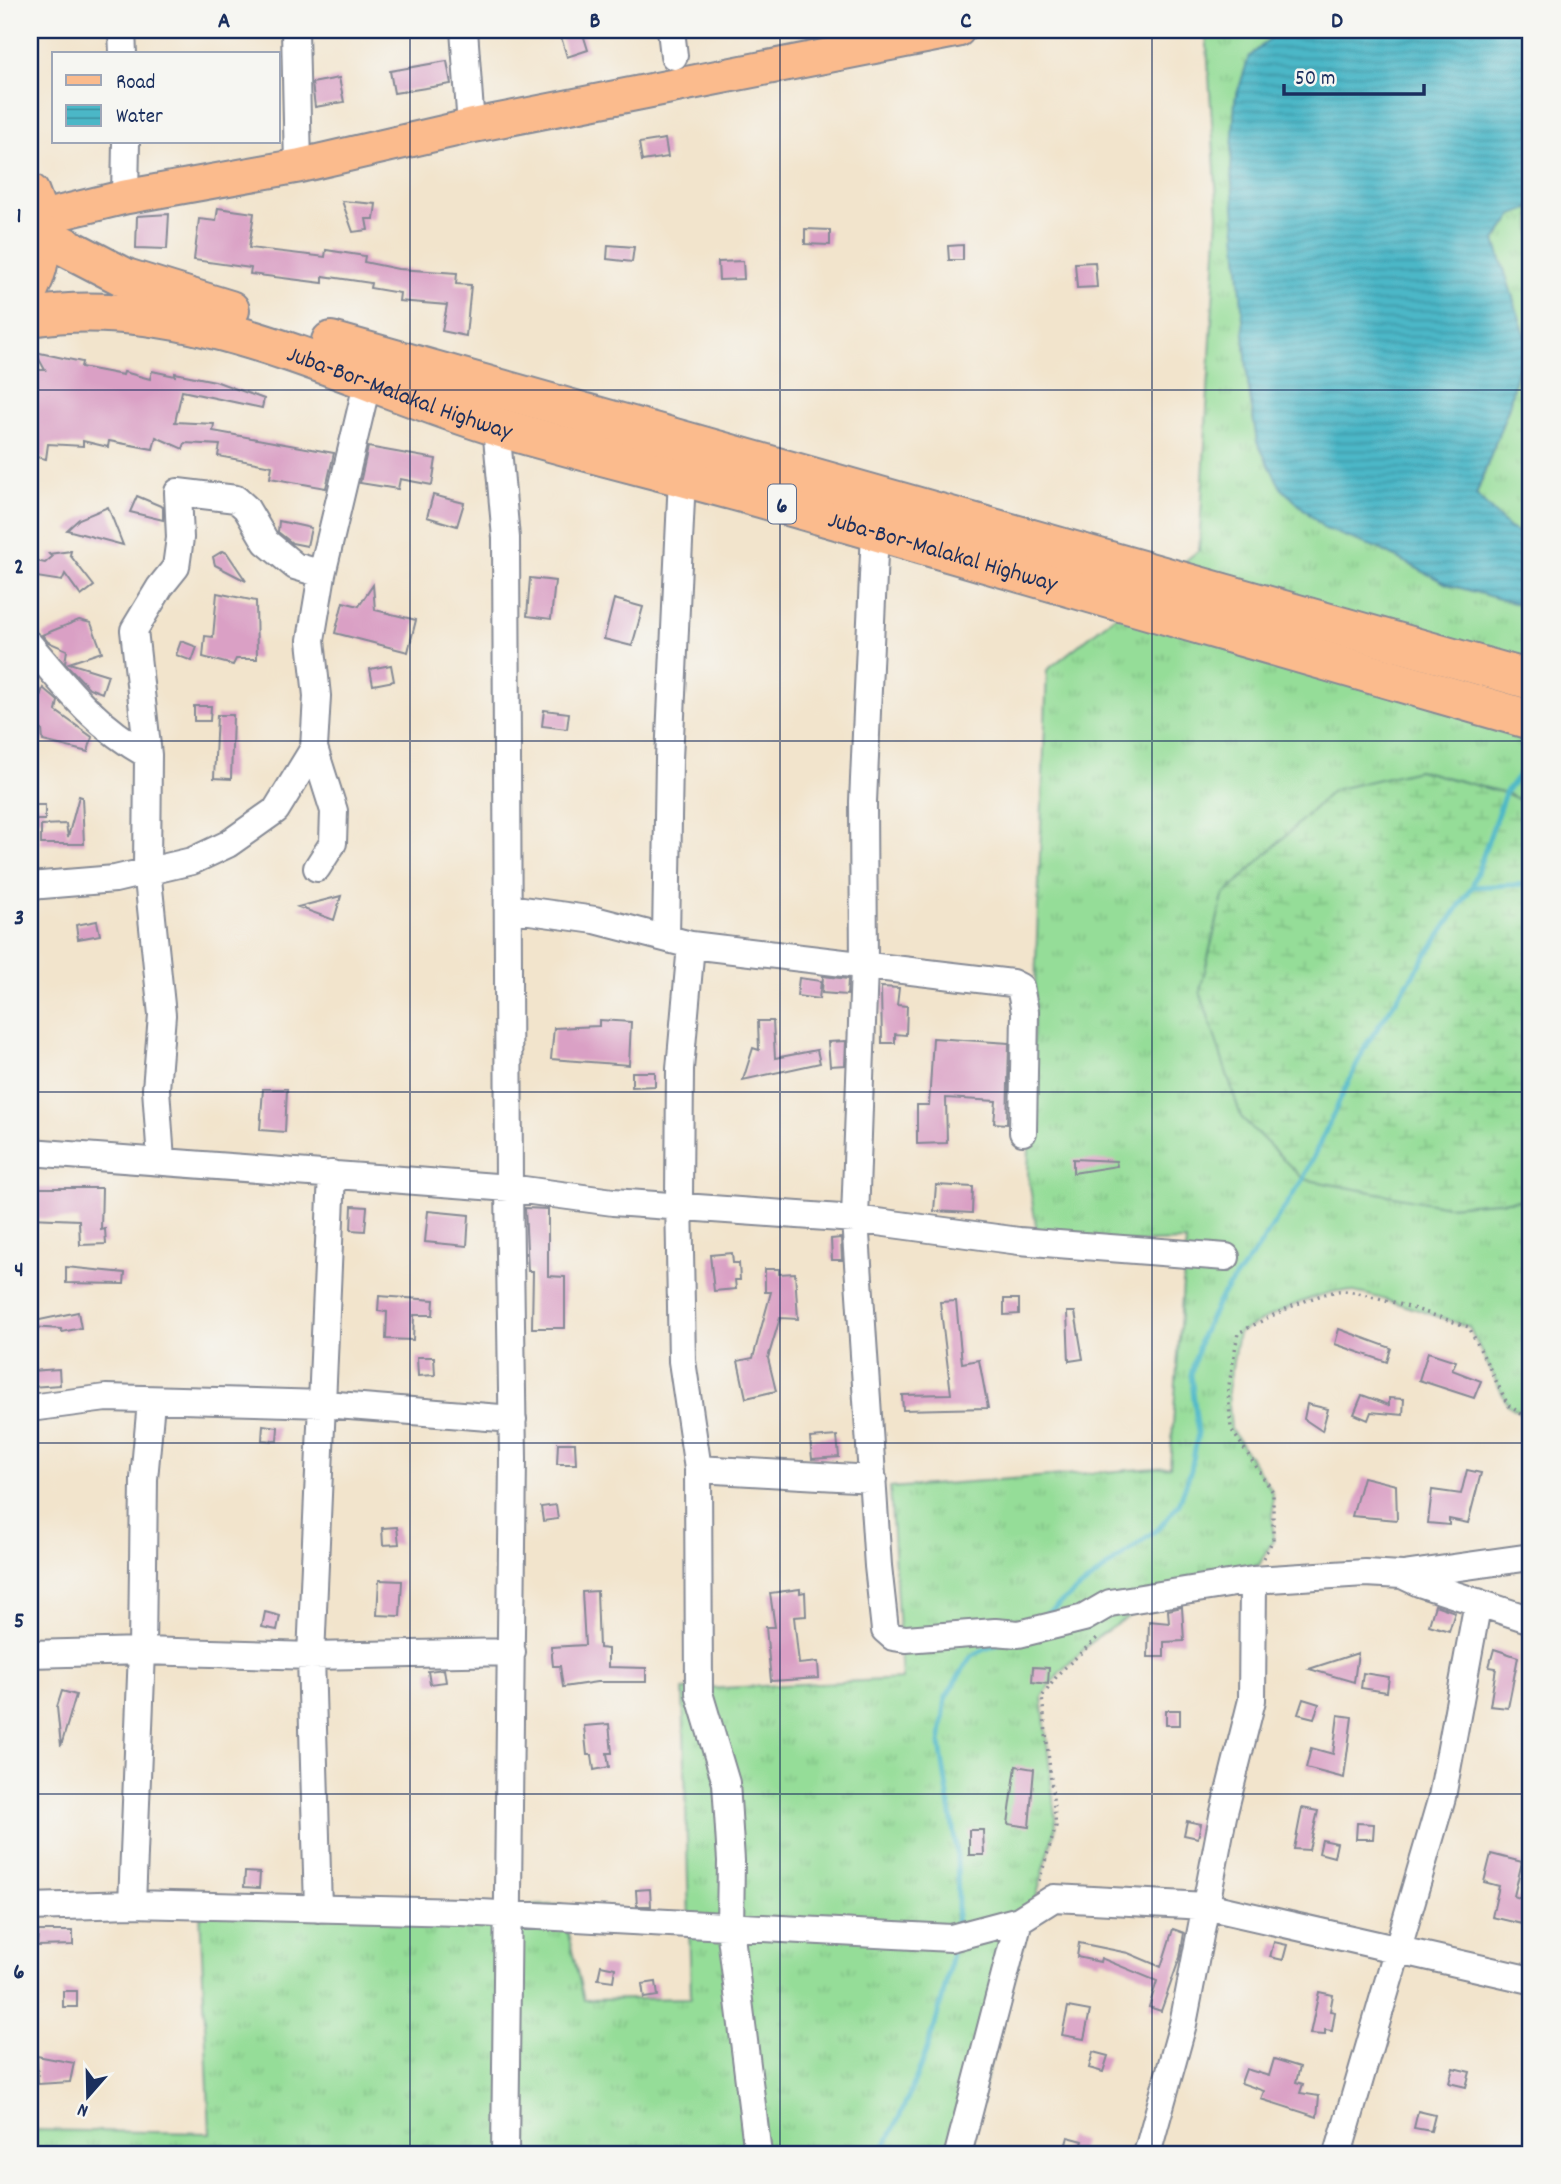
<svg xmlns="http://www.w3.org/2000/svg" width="1561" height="2184" font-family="Dekko,sans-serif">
	<defs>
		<pattern id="grass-tufts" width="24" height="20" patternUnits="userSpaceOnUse" patternTransform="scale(1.75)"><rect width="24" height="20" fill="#95dd98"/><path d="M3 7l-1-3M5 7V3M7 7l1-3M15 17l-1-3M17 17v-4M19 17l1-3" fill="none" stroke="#80be85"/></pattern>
		<pattern id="wetland-marsh" width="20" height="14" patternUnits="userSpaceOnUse" patternTransform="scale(1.75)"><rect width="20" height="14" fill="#95dd98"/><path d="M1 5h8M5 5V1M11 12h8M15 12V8" fill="none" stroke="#80be85"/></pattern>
		<pattern id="water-rules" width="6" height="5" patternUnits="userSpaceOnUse" patternTransform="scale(1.75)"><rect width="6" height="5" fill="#4bb7c7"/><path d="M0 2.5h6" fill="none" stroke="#3e95a5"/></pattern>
	</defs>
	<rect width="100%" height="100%" fill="#f6f6f2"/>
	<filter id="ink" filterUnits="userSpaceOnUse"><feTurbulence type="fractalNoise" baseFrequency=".0143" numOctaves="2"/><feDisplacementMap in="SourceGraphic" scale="14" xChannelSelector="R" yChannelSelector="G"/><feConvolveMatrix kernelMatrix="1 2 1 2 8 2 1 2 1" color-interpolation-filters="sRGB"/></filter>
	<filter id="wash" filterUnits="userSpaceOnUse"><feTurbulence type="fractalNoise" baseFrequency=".00686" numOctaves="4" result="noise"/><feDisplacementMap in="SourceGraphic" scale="28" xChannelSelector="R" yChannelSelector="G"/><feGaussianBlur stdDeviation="1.57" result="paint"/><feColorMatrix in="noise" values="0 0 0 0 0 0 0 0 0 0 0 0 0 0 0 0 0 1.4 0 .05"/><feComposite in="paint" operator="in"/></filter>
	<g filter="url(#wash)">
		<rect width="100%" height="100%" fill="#f2e4cc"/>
		<path fill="url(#grass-tufts)" stroke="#58867b" stroke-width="2" d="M1206,30H1280L1249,57L1241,280L1248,383L1257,441L1325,529L1380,549L1447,584L1531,608V805L1505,793L1418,770L1447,1206L1531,1199V1420L1508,1405L1469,1327C1444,1319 1360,1288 1338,1291C1303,1297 1270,1317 1238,1333L1228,1391L1231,1429L1273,1492V1540L1259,1565L1188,1577L1096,1638L1059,1673L1042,1697L1056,1826L965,2154H30V2130L210,2133L200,1911L561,1905L584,2000L691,1998L683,1690L902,1679L890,1488L1170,1467L1186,1241L1039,1245L1028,1174L1047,670L1199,550L1218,215Z
			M1531,208V539L1509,528L1476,496L1509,406L1516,373L1529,348L1495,241L1513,215Z"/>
		<path fill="url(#wetland-marsh)" stroke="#58867b" stroke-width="2" d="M1418,770L1505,793L1531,805V1199L1447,1206L1303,1179L1241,1117L1200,991L1223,896L1333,790Z"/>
		<path fill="url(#water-rules)" stroke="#337392" stroke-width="2" d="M1280,30H1531V208L1513,215L1495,241L1529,348L1516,373L1509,406L1476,495L1509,528L1531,539V608L1447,584L1380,549L1325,529L1281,488L1257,442L1248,383L1231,168L1235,100L1249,57Z"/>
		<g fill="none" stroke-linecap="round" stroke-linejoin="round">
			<path stroke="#4bb7c7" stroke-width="5" d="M1472,887L1531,884
				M1045,1615L1160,1527L1179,1504L1191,1470L1198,1433L1191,1374L1202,1334L1222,1295L1259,1247L1303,1179L1366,1045L1472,887L1505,793L1531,759
				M955,1930L958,1907L957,1853L940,1744L946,1697L971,1656L1001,1642
				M881,2154C915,2089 942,2019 953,1946"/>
		</g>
		<g id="blocks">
			<path fill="#daa0c5" d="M582,31L588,50L567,57L561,37Z
				M447,61L451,84L394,93L390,71Z
				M339,78L344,102L315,107L312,83Z
				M665,139L668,157L642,161L639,143Z
				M342,201L376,204L374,219H366L368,230L353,232Z
				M218,208L254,213L249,248L325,257L326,250L365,256L364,262L398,269L457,273L456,284L471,285L466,336L442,331L447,305L399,301L400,293L370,288L371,283L323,276V283L250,274L251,268L194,260L199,219L216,221Z
				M169,214L167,249L136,248L137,216Z
				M805,229L830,230V245L805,244Z
				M608,245L634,247L632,262L607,259Z
				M963,245V260H949L948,246Z
				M743,261L744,279L719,280L718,262Z
				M1095,262L1097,287L1077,288L1075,263Z
				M35,352L82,362L81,367L123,375L124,372L150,379L152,371L175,376V373L215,381L264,399L262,408L182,391L175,422L214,424L213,431L334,453L326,488L270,478L272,466L218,456L220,445L185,443L183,449L156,437L153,449L109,441L108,447L83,441V446L48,444L46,459L31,456L30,370H45Z
				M368,447L436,459L432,485L400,479L398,489L360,483Z
				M433,495L464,503L457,526L427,517Z
				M137,496L163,507V520L130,512Z
				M108,507L123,545L67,530L79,519Z
				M279,521L311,528L307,546L292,543L278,532Z
				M71,551L70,555L94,586L81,596L65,574L62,581L30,576L31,566L36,561L45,563L52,557L49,554Z
				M223,551L227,553L246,581L215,565L213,557Z
				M530,578L555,581L551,619L527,616Z
				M373,585L375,610L416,620L408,652L335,633L343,602L359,606Z
				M217,593L256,601L257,659H236L233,665L203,657L205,636L213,637Z
				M614,599L643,607L632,646L604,639Z
				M79,620L91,623L102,652L69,663L108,675L102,693L89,688L65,663L67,650L48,642L42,635Z
				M181,641L197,647L192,661L176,655Z
				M391,665L394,681L373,685L370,669Z
				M43,688L58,701L56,711L92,737L88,752L43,741L42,730L30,725Z
				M194,706H211L210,721H194Z
				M544,710L569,713L567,729L542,726Z
				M217,715H233L231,779L214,778Z
				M79,796L82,797L84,844H41V825L66,824L68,837Z
				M30,805H45V820H30Z
				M341,896L334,920L298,907Z
				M97,921L100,935L78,939L76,925Z
				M823,976L848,979L847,995L822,993Z
				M799,978L821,981L819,999L797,996Z
				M881,987L899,988L897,1005L907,1006L906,1035L895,1034V1043H882Z
				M599,1020L631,1022L629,1065L551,1059L554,1028L599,1026Z
				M758,1021H773L775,1058L817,1050L820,1063L743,1080L753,1048L759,1050Z
				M933,1038L1009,1043L1007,1124L994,1123L996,1101L946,1098L947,1143L917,1144V1105H929Z
				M846,1041L845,1065L830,1066L828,1042Z
				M632,1072H655V1086L632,1087Z
				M263,1089H287L285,1132L260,1130Z
				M1073,1159L1116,1161L1117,1166L1073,1173Z
				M936,1185L973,1187L972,1213L934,1211Z
				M30,1188H102L101,1230L105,1229L106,1244L80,1245L79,1220L30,1218Z
				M352,1206L367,1207L365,1231L351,1230Z
				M525,1208L548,1209V1276L565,1277V1328H532L533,1271H528Z
				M428,1211L469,1215L467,1246L425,1242Z
				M841,1238L842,1260H832L831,1239Z
				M732,1253L733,1263H739L740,1280H735L736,1289L714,1291L710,1255Z
				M66,1267L125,1273L124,1284L66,1283Z
				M765,1269H779V1274L795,1273L798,1319L780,1318L768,1358L776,1391L746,1398L738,1361L753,1358L771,1292H765Z
				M379,1296L434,1300L433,1315H414L413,1340L386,1339L387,1312L378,1311Z
				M1004,1299H1019V1314L1004,1315Z
				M956,1301L962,1363L979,1360L988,1408L903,1410L902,1395L951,1394L940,1302Z
				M78,1312L81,1328L62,1332L61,1329L31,1327L30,1322Z
				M1067,1312H1075L1083,1359L1069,1361Z
				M1339,1329L1391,1348L1387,1362L1335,1344Z
				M1428,1352L1456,1361L1452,1370L1481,1381L1474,1398L1419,1380Z
				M417,1357H434L435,1375L418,1376Z
				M59,1369L60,1385L31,1387L30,1371Z
				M1362,1395L1389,1405V1398L1404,1399L1403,1415L1371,1412L1368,1420L1354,1414Z
				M1307,1404L1328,1409L1322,1431L1304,1419Z
				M263,1425L278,1427L277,1441L262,1440Z
				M837,1436L839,1457L812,1459L810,1438Z
				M558,1443H575L576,1464H557Z
				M1467,1470L1481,1473L1468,1523L1449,1519V1525L1428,1523L1432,1490L1461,1494Z
				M1363,1477L1396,1485L1397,1520L1352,1516Z
				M556,1505L558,1519L543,1521L541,1507Z
				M397,1527L399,1544L383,1545L382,1528Z
				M379,1580L402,1581L400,1616L377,1615Z
				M800,1589V1593L805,1592L806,1616L794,1617L799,1664L818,1662L819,1678L771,1681L766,1627H775L770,1593Z
				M597,1591L599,1648L608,1649V1667L646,1668V1682H597L563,1687L560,1666H553L551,1647L585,1645L582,1592Z
				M1435,1605L1455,1612L1449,1631L1429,1625Z
				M1182,1607L1184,1641L1164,1642V1657H1148L1149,1621L1169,1623L1168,1610Z
				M265,1612L280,1616L277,1630L262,1627Z
				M1494,1649L1518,1657L1508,1708L1490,1706L1496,1668L1489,1667Z
				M1358,1653L1354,1682L1309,1669Z
				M1033,1667L1049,1668L1048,1684L1032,1682Z
				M444,1669L446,1682L430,1684L428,1671Z
				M1363,1673L1389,1677L1387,1692L1361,1688Z
				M62,1691L76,1695L61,1746L57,1707Z
				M1303,1699L1319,1704L1314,1718L1298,1714Z
				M1166,1710H1180V1725H1166Z
				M1338,1715L1352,1717L1344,1778L1306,1768L1311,1748L1333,1754Z
				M609,1724L612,1753H607L609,1767L594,1770L592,1755H587L584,1726Z
				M1016,1766L1034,1769L1029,1827L1008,1824Z
				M1302,1808L1318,1811L1309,1850L1294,1849Z
				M1187,1821L1201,1824L1198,1838L1184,1835Z
				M1357,1823L1374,1824L1373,1839H1356Z
				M969,1830H983L984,1855H969Z
				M1322,1840L1337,1843L1334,1857L1319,1853Z
				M1491,1854L1522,1862L1514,1896L1531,1903V1926L1492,1917L1499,1886L1484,1882Z
				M245,1872L260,1873L259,1888L244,1887Z
				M650,1889L651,1906H637L636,1890Z
				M1173,1929L1184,1933L1180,1957L1161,2011L1149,2007L1157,1981L1101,1958L1100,1962L1077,1957L1079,1943L1128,1953L1161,1967Z
				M38,1931H73V1945L37,1946Z
				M1274,1942L1287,1945L1283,1960L1270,1957Z
				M601,1965L615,1968L613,1981L598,1979Z
				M656,1982L658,1996L644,1998L642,1984Z
				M63,1991H77V2007H63Z
				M1319,1992L1333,1995L1330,2011L1335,2012L1332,2031L1325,2030V2035L1310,2034Z
				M1068,2007L1090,2011L1084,2039L1062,2035Z
				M1093,2052L1108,2056L1103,2072L1089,2068Z
				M37,2056L74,2063L70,2082L38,2084Z
				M1274,2059L1300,2067L1296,2082L1303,2084L1300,2093L1319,2096L1317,2117L1261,2099L1264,2091L1241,2083L1246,2069L1269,2076Z
				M1453,2068L1470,2072L1466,2087L1449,2083Z
				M1418,2111L1435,2115L1431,2131L1414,2128Z
				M1068,2137L1083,2141L1079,2154L1064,2151Z"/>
		</g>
	</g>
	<g filter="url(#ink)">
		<use href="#blocks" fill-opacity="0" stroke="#868a95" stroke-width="2"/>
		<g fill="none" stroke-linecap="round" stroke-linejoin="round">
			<g stroke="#868a95" stroke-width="30">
				<path id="minor" d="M122,30L123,54
					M295,30L298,166
					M464,30L471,126
					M671,30L674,56
					M125,197L126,142
					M496,426L506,538L509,1188L513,1458L505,2154
					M875,531L863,802L864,967L855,1219L878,1566L885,1630L893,1637L906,1639L995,1632L1019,1634L1084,1618L1110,1603L1253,1580L1365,1573L1402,1575L1419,1583L1531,1620
					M30,645C67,689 97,727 148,755L147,869L162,1015L156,1089L161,1160
					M148,755L134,630L160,587L176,567L180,538L178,492L236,499L246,508L266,542L295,566L322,574
					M317,868L333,843L334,811L314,748L317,696L311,640L322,574L368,380
					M30,886L115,879L192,861L228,844L276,810L314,748
					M508,908L595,920L691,945L1012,983L1020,987L1025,1012L1023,1132
					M666,937L669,759L682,477
					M691,945L680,1069L679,1197L682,1361L698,1469L699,1693L726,1783L731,1861L730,1928L758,2154
					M30,1152L509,1188L613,1202L855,1219L1019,1241L1226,1257
					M30,1408L106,1398L324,1404L513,1419
					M698,1469L873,1479
					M1403,1575L1531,1557
					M30,1654L142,1651L311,1656L512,1652
					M132,1904L142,1651L144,1479L151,1402
					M30,1907L132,1904L461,1912L951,1938L1019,1920
					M318,1909L311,1656L332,1174
					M958,2154L1019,1920L1054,1898L1206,1906L1531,1980
					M1147,2154L1183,2024L1223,1816L1252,1700L1253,1580
					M1338,2154L1442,1797L1478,1602"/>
			</g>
			<g stroke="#868a95" stroke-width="37">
				<path id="major" d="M39,218L125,197L298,166L471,126L958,30"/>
			</g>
			<g stroke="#868a95" stroke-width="42">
				<g id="highway">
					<path d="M30,193C43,223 45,257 30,287"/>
					<path d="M41,234L126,278L230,310"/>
					<path id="s1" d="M30,317C192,291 347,381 498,427C591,455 685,476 778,503C1029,574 1280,650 1531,720"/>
					<path d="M331,341L1531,680"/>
				</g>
			</g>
			<path stroke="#868a95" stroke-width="3.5" stroke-dasharray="2 5" stroke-linecap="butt" d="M1263,1558L1273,1540V1492L1231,1429L1228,1391L1238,1333C1270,1317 1303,1298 1338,1291C1359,1288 1444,1319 1469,1327L1508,1405L1531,1420
				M1039,1881L1056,1826L1042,1697L1059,1673L1097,1638"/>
			<use href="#minor" stroke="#fff" stroke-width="26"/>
			<use href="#major" stroke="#fbbb8d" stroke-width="33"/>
			<use href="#highway" stroke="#fbbb8d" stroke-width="38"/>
		</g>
	</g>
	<path fill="none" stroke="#1b2f5e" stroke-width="2" stroke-opacity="0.55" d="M410,30V2154M780,30V2154M1152,30V2154M30,390H1531M30,741H1531M30,1092H1531M30,1443H1531M30,1794H1531"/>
	<g text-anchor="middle" stroke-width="7" stroke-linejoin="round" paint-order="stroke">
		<rect fill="#f6f6f2" stroke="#5d6b8a" stroke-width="2" x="768" y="484.5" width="28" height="39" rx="5"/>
		<g font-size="23" font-weight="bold" fill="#1b2f5e">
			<text x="782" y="512">6</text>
		</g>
		<g font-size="24" fill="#1b2f5e" stroke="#f6f6f2">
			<text dy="8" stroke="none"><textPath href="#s1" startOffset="382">Juba-Bor-Malakal Highway</textPath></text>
			<text dy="8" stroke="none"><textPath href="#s1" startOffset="948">Juba-Bor-Malakal Highway</textPath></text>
		</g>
	</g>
	<rect width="1561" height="2184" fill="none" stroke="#f6f6f2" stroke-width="77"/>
	<rect x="52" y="52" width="228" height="91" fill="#f6f6f2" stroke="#9ea6b7" stroke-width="2"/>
	<rect x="66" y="75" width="35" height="10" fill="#fbbb8d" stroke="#9ea6b7" stroke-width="2"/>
	<text x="116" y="88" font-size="21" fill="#1b2f5e">Road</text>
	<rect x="66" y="105" width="35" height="21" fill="url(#water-rules)" stroke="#9ea6b7" stroke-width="2"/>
	<text x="116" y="122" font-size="21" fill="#1b2f5e">Water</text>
	<g transform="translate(88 2096) rotate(200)" stroke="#f6f6f2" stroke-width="5" paint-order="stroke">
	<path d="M0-5L12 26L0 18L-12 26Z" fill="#1b2f5e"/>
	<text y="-10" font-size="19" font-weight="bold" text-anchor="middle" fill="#1b2f5e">N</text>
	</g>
	<path d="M1284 84v10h140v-10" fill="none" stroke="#1b2f5e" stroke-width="3.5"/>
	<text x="1295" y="84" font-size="21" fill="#1b2f5e" stroke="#f6f6f2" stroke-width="5" paint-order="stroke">50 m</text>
	<rect x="38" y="38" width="1484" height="2108" fill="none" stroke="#1b2f5e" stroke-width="2.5"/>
	<g font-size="23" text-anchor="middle" font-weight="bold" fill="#1b2f5e">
		<text x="224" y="27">A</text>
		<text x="595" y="27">B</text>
		<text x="966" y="27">C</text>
		<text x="1337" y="27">D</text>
		<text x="19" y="222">1</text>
		<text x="19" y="573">2</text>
		<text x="19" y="924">3</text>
		<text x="19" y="1276">4</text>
		<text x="19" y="1627">5</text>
		<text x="19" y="1978">6</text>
	</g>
</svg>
